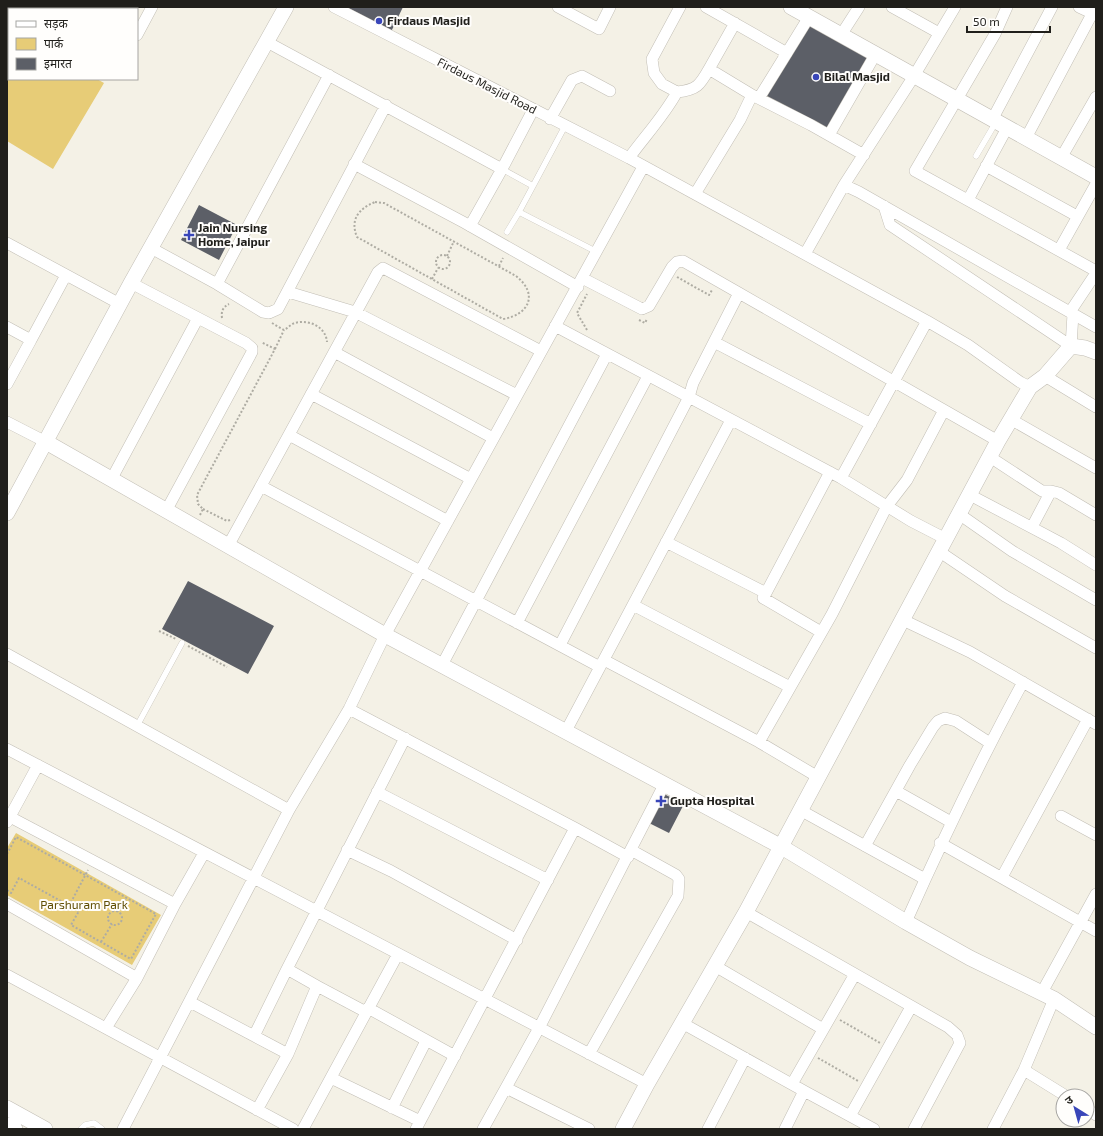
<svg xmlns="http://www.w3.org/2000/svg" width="1103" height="1136" font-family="'Exo 2','Noto Sans Devanagari',sans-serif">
	<rect width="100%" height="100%" fill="#f4f1e6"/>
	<path fill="#e7cc77" d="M9,64V79H97L104,83L53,169L7,141V68Z
		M16,833L161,915L132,965L7,895V848Z"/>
	<path fill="#5c5f67" d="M334,7H403L389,36Z
		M808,19L873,55L829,133L760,96Z
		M199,205L237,225L219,260L181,240Z
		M188,581L274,626L248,674L162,629Z
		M662,793L684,804L669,833L647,822Z"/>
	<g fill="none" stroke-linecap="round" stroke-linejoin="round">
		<g stroke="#c2beb5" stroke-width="6">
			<path id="lane" d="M976,156L996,122
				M502,169L533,186L519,212
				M533,186L565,126
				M507,232L519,212L597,252
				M137,726L182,643
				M81,1129L85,1125L94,1123L102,1129"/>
		</g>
		<g stroke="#c2beb5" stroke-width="12">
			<path id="street" d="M82,7L86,9
				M334,7L629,158L927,321L968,345L1020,382L1030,387
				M558,7L599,29L610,7
				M706,7L787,53
				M892,7L939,33
				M955,7L914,76L844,185L859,192L1096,327
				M1007,7L995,34L915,171L1096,271
				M1079,7L1096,15
				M25,9L26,7
				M735,23L709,69L752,95
				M137,35L152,7
				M841,35L859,7
				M267,42L502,169
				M7,44L9,40
				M677,92C697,90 700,85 709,69
				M759,98L809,17
				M550,119L572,80L582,76L610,91
				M992,120L1052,7
				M829,135L875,55
				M1026,138L1092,14
				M629,158C645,136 664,116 677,92L662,84L654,73L652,59L680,7
				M1061,158L1096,97
				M354,164L465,223L578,287
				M986,166L1077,216
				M695,194L740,120L752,95L811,125L864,155
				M968,200L1007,128
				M884,206L890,225L1071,346
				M470,226L502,169L533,110
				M7,243L120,304
				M151,248L217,284L263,312L269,313L278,309L386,105
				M1059,250L1096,184
				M805,254L844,185
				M582,278L642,309L649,306L672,267L677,262L683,261L739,293
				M131,283L246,343L252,348V352L166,511
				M217,284L329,75
				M288,292L355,312L517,395
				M1070,312L1096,273
				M555,326L841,478L927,321
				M7,327L31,340L7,384
				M31,340L66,275
				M714,342L871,424
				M1071,346L1073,314
				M334,352L493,438
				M1045,376L1096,407
				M311,394L471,479
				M1012,420L1096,468
				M7,422L46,442
				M289,435L448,521
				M990,457L1042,491H1051
				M841,478L911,521L946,539
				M111,480L198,318
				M261,486L600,667
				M970,495L1061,543L1096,565
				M959,514L1012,551L1096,600
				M1032,527L1051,491L1059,493L1096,515
				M666,542L766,593L830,472
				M228,546L378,272L383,268L541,351
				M940,552L1005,596L1096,648
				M766,593L763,598L821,632
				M633,605L790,687
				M903,620L970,652L1096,724
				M517,623L648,376
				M560,645L689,397L693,383L739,293L998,441
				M7,654L289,810
				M604,660L759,742L818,777
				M442,665L607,354
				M349,709L575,828
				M566,731L731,420
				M759,742L832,614L887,506L907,480L944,410
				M7,749L647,1084
				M896,791L951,822
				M377,792L548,880
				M800,810L925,879
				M1061,816L1096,835
				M7,822L38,765
				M940,843L1096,931
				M865,846L910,765L933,727L938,721L945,718L956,721L990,743
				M347,850L391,871L517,940
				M1002,877L1088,719
				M7,904L137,978L175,904L10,817
				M175,904L204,853
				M746,912L948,1027L957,1035L960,1043L914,1129
				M906,922C942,841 980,761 1023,682
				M715,966L823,1029
				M287,969L405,738
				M7,975L293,1129
				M317,986L366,1012
				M1041,994L1096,894
				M190,1002L254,1036
				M368,1008L455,1056
				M682,1023L804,1091
				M106,1028L137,978
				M589,1054L678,896L679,879L676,875L631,850
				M1024,1070L1066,1096
				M331,1078L420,1121
				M792,1084L855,974
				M506,1088L589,1129
				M392,1108L426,1041
				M1087,1109L1096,1115
				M257,1110L288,1054L254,1036L287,969L317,986L288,1054
				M850,1116L911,1007
				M123,1129L289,810L349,709L385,635L643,167
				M303,1129L398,954
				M416,1129L575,828L628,857
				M483,1129L539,1028L665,783
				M708,1129L745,1058
				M785,1129L804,1091L874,1129
				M993,1129L1024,1070L1054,999"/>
		</g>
		<g stroke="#c2beb5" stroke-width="16">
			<path id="secondary" d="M791,7L1096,177
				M46,442L385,635L780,846L906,922L970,958L1054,999L1096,1027
				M7,513L131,283L286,7
				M7,1108L45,1129
				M7,1125L15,1129
				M623,1129L647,1084L746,912L998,441L1030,387L1045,376L1071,346L1085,348L1096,352"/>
		</g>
		<path stroke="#aeaca3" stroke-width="2" stroke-dasharray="2 2" stroke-linecap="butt" d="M375,202L384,203L516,276C539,294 529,315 503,319L357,237C350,220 358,209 375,202Z
			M436 262a7 7 0 1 1 14 0a7 7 0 1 1-14 0Z
			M447,256L454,241
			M499,266L503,258
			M677,277L709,295L712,290
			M432,279L438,268
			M222,318C221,311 223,307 229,304
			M639,320L645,323L647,319
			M272,323L284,330C288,328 291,324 295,323C309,319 326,327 327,342
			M587,330L577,313L587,294
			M275,349L284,330
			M203,509L227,521L230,520
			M200,515L203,509L198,504L197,495L275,349L261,342
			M159,631L176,639
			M188,646L227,667
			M7,854L16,837L156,914L131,959L71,925L79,911L19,878L11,893L7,890
			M69,906L88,870
			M108 918a7 7 0 1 1 14 0a7 7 0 1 1-14 0Z
			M118,911L126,899
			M101,942L112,924
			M840,1020L880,1043
			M818,1058L858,1081"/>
		<use href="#lane" stroke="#fff" stroke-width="5.5"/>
		<use href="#street" stroke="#fff" stroke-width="11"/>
		<use href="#secondary" stroke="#fff" stroke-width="15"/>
	</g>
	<g fill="#3946b9" stroke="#fffefc" stroke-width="1.5">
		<circle cx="379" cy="21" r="4"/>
		<circle cx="816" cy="77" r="4"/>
		<path d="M187 229h4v4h4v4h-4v4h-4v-4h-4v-4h4z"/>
		<path d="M659 795h4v4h4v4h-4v4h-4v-4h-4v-4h4z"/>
	</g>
	<g text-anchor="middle" stroke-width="4" stroke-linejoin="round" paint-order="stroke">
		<g font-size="12" font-weight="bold" fill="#201f1b" stroke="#fffefc" text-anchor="start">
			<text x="387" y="25">Firdaus Masjid</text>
			<text x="824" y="81">Bilal Masjid</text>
			<text x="198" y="232">Jain Nursing<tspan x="198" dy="14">Home, Jaipur</tspan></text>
			<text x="670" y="805">Gupta Hospital</text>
		</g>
		<g font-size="12" fill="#201f1b" stroke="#fffefc">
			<text transform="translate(487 86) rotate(27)" y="4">Firdaus Masjid Road</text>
		</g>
		<g font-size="12" fill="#5f4d03" stroke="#fffefc">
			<text x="84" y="909">Parshuram Park</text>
		</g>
	</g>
	<rect width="1103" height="1136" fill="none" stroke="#201f1b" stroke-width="16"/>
	<rect x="8" y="8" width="130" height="72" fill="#fffefc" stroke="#a6a5a2"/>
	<rect x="16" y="21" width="20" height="6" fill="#ffffff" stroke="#a6a5a2"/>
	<text x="44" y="28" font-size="12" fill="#201f1b">सड़क</text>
	<rect x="16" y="38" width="20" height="12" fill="#e7cc77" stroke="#a6a5a2"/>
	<text x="44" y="48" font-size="12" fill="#201f1b">पार्क</text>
	<rect x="16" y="58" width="20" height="12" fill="#5c5f67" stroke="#a6a5a2"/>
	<text x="44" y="68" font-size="12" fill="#201f1b">इमारत</text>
	<g transform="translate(1075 1108) rotate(323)"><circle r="19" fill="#fffefc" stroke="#a6a5a2"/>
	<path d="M0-3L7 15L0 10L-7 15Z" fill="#3946b9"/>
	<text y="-6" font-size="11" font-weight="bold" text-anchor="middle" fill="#201f1b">उ</text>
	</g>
	<path d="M967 26v6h83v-6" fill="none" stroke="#201f1b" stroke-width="2"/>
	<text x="973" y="26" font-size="12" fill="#201f1b" stroke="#fffefc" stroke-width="3" paint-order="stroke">50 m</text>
</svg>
